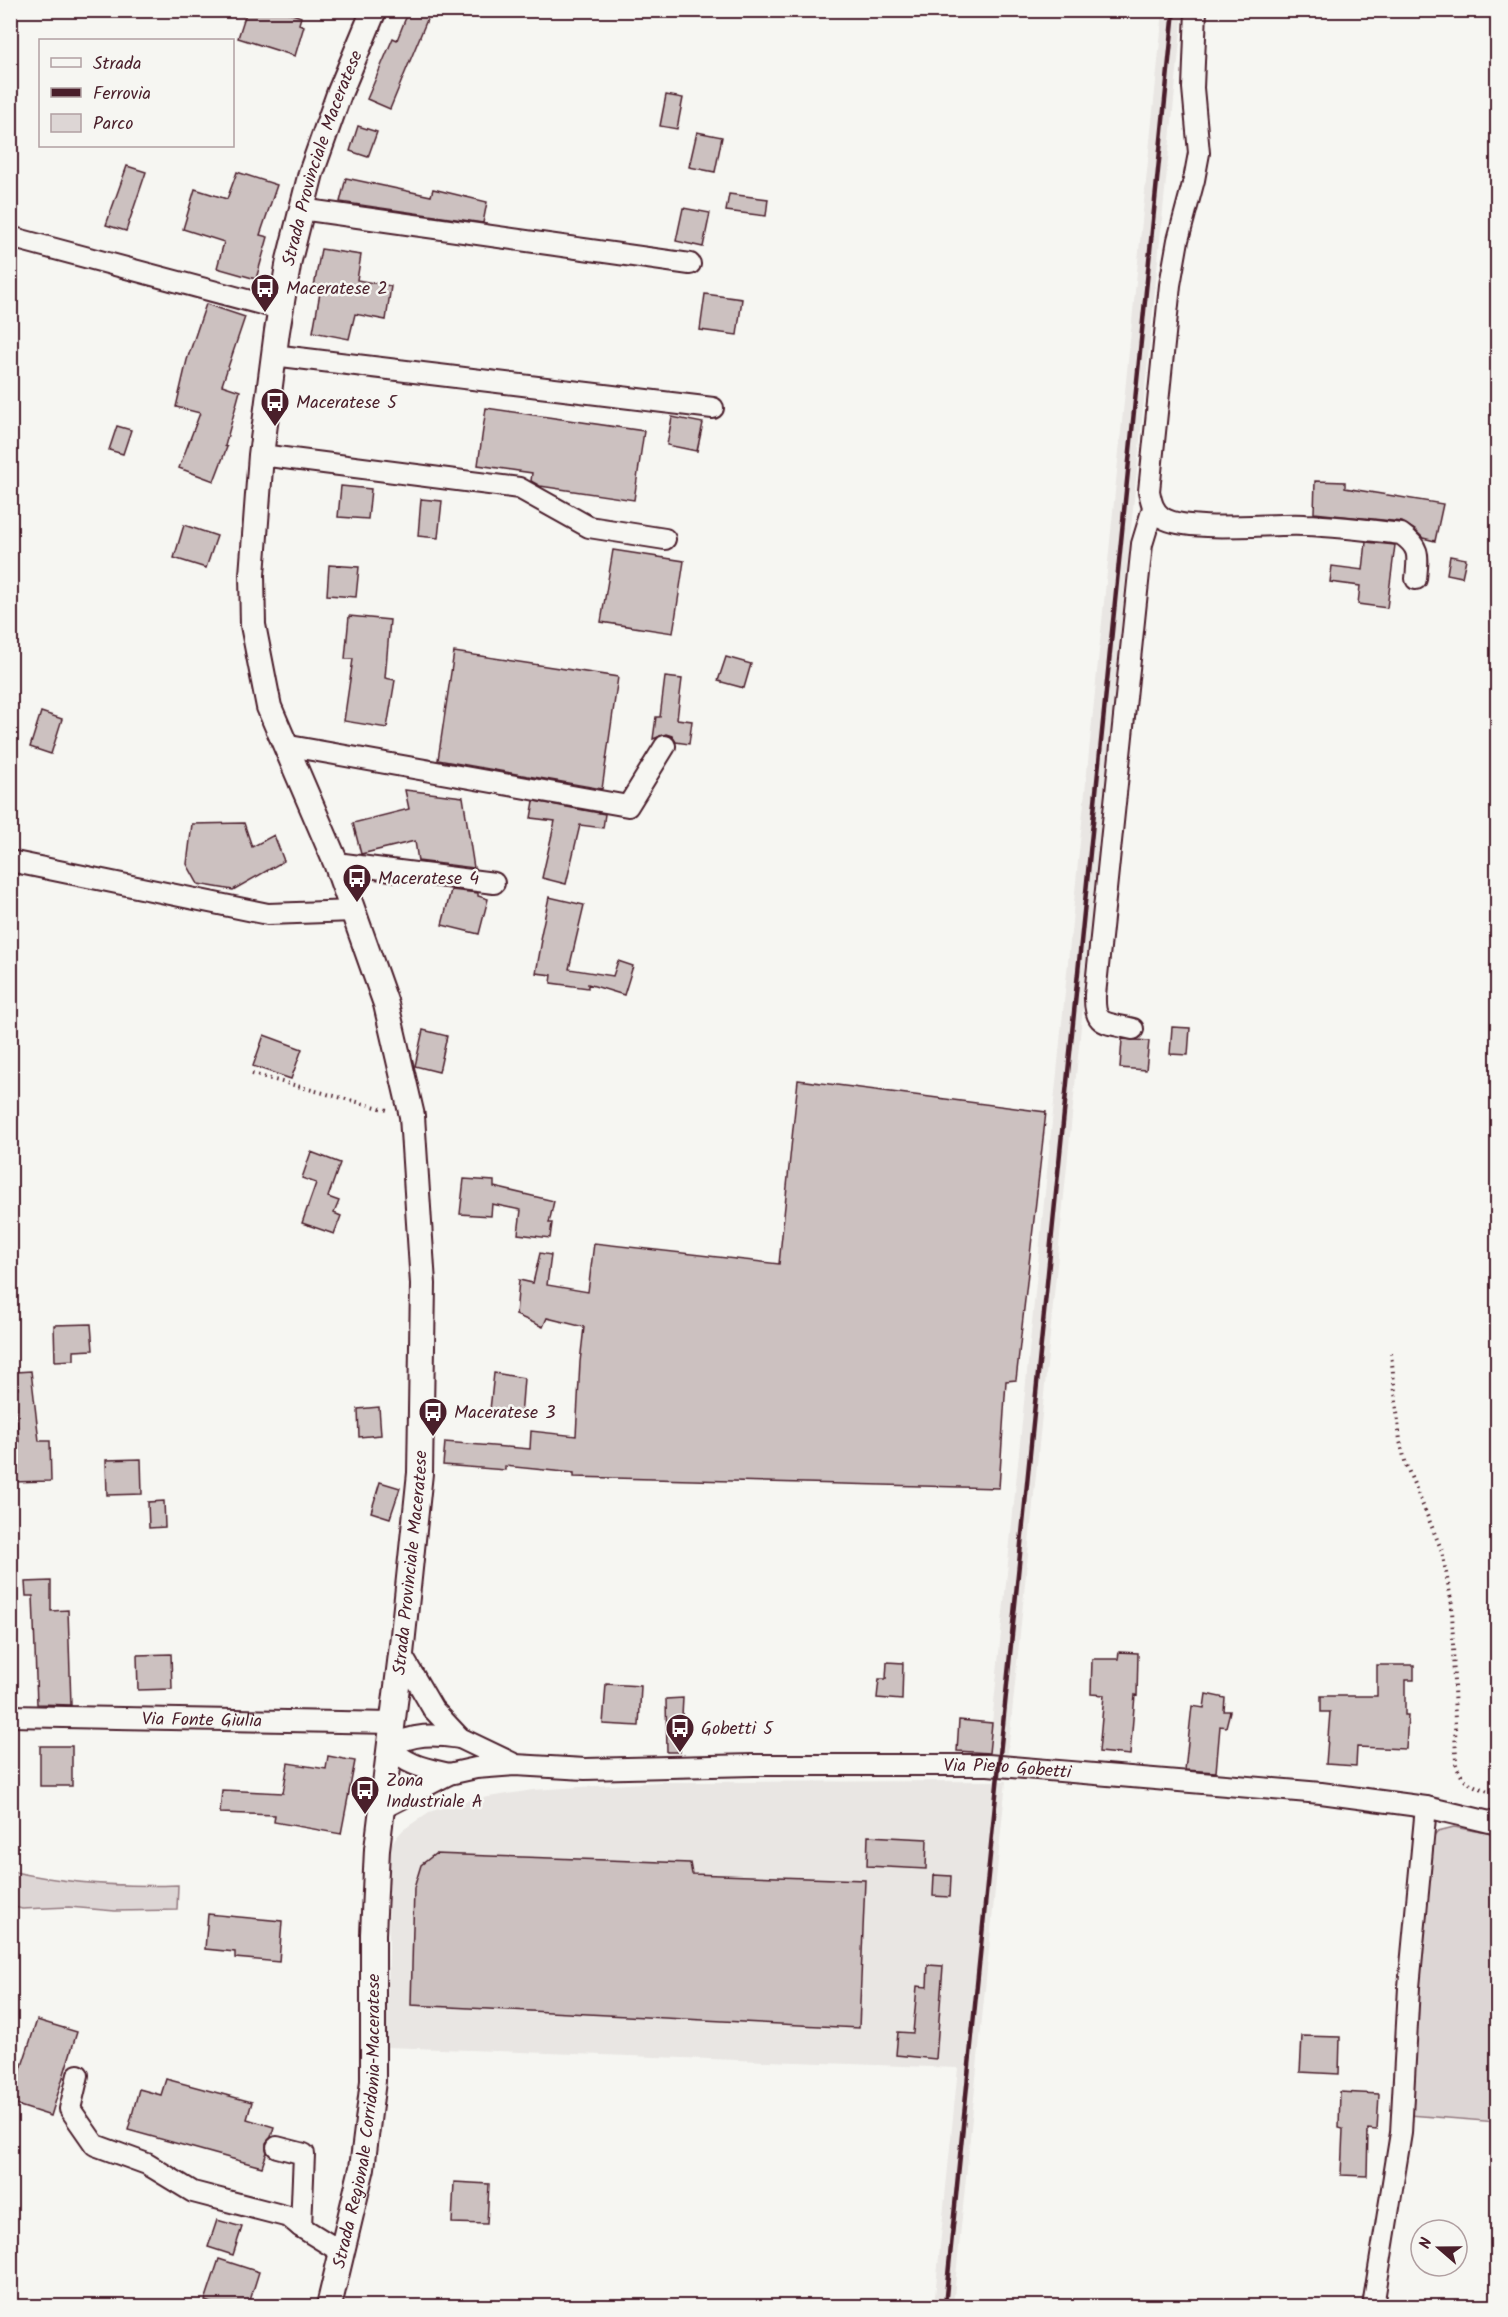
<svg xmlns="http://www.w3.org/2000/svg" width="1508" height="2317" font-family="Kalam,sans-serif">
	<rect width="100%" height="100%" fill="#f6f6f2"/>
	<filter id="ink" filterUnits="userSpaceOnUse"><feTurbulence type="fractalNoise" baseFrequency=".0167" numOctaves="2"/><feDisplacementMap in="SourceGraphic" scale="12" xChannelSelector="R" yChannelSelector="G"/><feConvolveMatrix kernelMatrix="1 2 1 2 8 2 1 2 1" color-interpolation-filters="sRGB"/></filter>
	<g filter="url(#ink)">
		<path fill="#e9e6e3" d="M1163,11H1183L1008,1753H989Z
			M1006,1781L953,2306H934L958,2068L386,2047L389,1953L388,1847L403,1830L429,1812L469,1800L533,1790L659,1782Z"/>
		<path fill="#ddd6d5" stroke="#947a80" stroke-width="1.5" d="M1454,1827L1497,1835V2122L1410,2115L1415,2024L1431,1838L1438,1831Z
			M10,1871C64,1883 123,1887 178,1885L177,1910L115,1911L69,1907L22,1909L11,1906Z"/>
		<path fill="#ccc1c0" stroke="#4a1f2b" stroke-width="1.5" d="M247,10H281L301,17L299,24L304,26L295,56L238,38Z
			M409,10H431L390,109L367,99L393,38L397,40Z
			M666,95L683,98L677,129L660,126Z
			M358,126L377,132L368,157L350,151Z
			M697,132L722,137L715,172L689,167Z
			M127,166L146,172L126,231L106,225Z
			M237,172L277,185L260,235L268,237L256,279L217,268L224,242L183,229L195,189L227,199Z
			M346,178L431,196L433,189L487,202L483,223L340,202Z
			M729,194L768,199L766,216L726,211Z
			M683,208L710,213L703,247L676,241Z
			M321,249L361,255L357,280L391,286L386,320L355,314L349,339L313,332L320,293L313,292Z
			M705,294L742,299L737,335L700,330Z
			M206,304L245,317L222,385L240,391L225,446L227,447L214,481L179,468L200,413L176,407L187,360Z
			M486,408L644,431L634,500L540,486L531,481L532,473L478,465Z
			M672,417L703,423L697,451L667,445Z
			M117,426L131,430L123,454L109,450Z
			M1315,481L1345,482V488L1443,504L1435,541L1423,538L1415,530L1402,522L1314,513Z
			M341,486L371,489L368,519L338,517Z
			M421,499L442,501L438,538L418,536Z
			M184,525L217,536L206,568L174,558Z
			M1366,542L1395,545L1387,608L1358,604L1360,586L1330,582L1332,566L1363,570Z
			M613,550L684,561L673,633L601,622Z
			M1450,556L1466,559L1462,577L1447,574Z
			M329,565L359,567L356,597L327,595Z
			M349,616L390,620L385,678L395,680L387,728L344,721L353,659H345Z
			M454,652L618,677L602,789L438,760Z
			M726,657L751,664L744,688L718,681Z
			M665,677L682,679L677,719L692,721L689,744L676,742L672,736L666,734L653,739L656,717H660Z
			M41,712L62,719L51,754L30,747Z
			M405,790L463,797L474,868L418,861L415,841L361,854L353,823L409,809Z
			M534,801L605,814L603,828L580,825L566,884L542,878L555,821L531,818Z
			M244,823L252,847L274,835L284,861L233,890L198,884L187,864L192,824Z
			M451,890L478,893V896L488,899L479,934L442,925Z
			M549,897L584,905L569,969L613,976L618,961L633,966L624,995L588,984V988L551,983L552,975L536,973L542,940L540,939Z
			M1172,1027L1190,1028L1188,1055L1170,1054Z
			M423,1030L447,1036L439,1072L415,1066Z
			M264,1035L302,1049L291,1079L253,1066Z
			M1122,1039L1149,1041L1146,1070L1120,1068Z
			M798,1080L1046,1112L1016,1380L1006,1381L999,1488L574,1477V1473L505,1466V1470L443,1465L445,1442L530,1449L531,1431L576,1436L580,1362L584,1327L547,1318L543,1327L516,1315L519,1280L533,1283L540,1253L551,1255L547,1285L588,1292L594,1243L779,1264Z
			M311,1152L340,1163L328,1197L339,1201L334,1213L341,1216L334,1234L302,1223L316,1183L302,1178Z
			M464,1179L494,1181V1187L554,1201L549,1223H552L550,1238L518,1234L521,1210L492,1204L491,1216L460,1214Z
			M91,1324L93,1350L74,1351V1360L55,1361L54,1325Z
			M31,1371L39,1441H50L51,1481L10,1482V1442H19L14,1390L18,1389L16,1372Z
			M494,1373L524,1378L521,1416L490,1410Z
			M379,1407L381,1435L359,1437L358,1409Z
			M141,1459L142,1494L107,1495L106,1460Z
			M380,1482L400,1488L390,1518L371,1512Z
			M164,1501L165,1527L149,1528L148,1502Z
			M51,1581V1611L68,1610L71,1705L37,1704L33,1596H26L25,1582Z
			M1119,1652L1138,1653L1137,1696L1135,1695L1130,1755L1099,1752L1104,1695L1091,1694L1092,1659H1118Z
			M171,1654L172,1689L138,1690L137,1655Z
			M887,1662L903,1663L902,1700L877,1698L879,1679H886Z
			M1377,1665H1414V1680H1405V1715H1408L1406,1749L1357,1747L1356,1766L1326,1764L1330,1712H1321V1696H1377Z
			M606,1684L641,1686L639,1726L603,1724Z
			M1206,1694L1225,1698L1224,1711H1230L1226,1727L1220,1726L1216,1772L1185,1770L1192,1706L1204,1708Z
			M683,1698L680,1752H667L666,1699Z
			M959,1720L992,1723L989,1753L957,1751Z
			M40,1746H72V1786H40Z
			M328,1756L355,1761L341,1834L274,1822L275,1815L220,1813L222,1790L283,1793L288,1763L326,1769Z
			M868,1836L927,1839L926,1869L867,1866Z
			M435,1854L690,1863L692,1874L865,1880L859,2028L411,2005L414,1888L421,1865Z
			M934,1875L951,1876L950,1897L933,1896Z
			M208,1914L282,1921L279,1962L235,1958V1952L205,1949Z
			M928,1965L943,1966L936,2059L896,2055L898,2032L913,2033L917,1986L927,1987Z
			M37,2020L77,2032L51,2116L10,2103Z
			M1302,2036L1340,2037L1339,2074L1300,2072Z
			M166,2079L252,2102L247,2119L274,2127L271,2137L266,2143L267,2152L262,2167L128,2130L139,2089L161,2095Z
			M1340,2092L1379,2094L1377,2130L1368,2129L1367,2176L1341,2175L1343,2129L1339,2128Z
			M454,2182L489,2184L487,2224L452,2223Z
			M217,2220L242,2227L233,2255L208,2247Z
			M219,2259L259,2272L248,2307H222L205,2301Z"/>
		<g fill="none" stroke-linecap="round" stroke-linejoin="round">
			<g stroke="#4a1f2b" stroke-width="24">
				<g id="minor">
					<path d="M1196,10L1193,88L1199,153L1194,180L1178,240L1170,285L1149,491C1151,501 1153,512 1163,518C1189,533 1273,523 1305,525C1337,526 1369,530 1401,534C1421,548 1418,556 1416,579"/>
					<path d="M301,209L690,264"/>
					<path d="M10,237L280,309"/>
					<path d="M273,355L713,408"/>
					<path d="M261,455L519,488L589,527L665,539"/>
					<path d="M284,745L628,806L665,746"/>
					<path d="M10,861L268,914L354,911"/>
					<path d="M336,863L494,883"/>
					<path d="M1133,1029C1105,1022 1094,1027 1095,995L1142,544L1153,508"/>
					<path d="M401,1654L433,1709L460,1738L512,1763"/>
					<path id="s1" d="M10,1716L393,1723"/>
					<path d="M449,1774C424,1768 408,1766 389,1747C414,1733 433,1734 460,1738"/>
					<path id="s2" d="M381,1809L449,1774L476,1768L515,1765L585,1769L754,1765H988L1321,1793L1426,1807L1498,1824"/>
					<path d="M78,2075L70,2109L95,2145L147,2164L193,2192L289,2217L301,2227"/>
					<path d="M277,2147L304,2154L301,2227L343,2253"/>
					<path d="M1373,2306L1401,2133L1409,1987L1426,1807"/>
				</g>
			</g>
			<g stroke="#4a1f2b" stroke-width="28">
				<g id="major">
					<path id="s3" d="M329,2306L362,2168L373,2081V1934L377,1849L401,1654L420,1473L423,1284L412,1116L386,1004L336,863L269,707L253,625L252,575L261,455L277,331L289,260L311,173L339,94L374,10"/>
				</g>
			</g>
			<path stroke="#4a1f2b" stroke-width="4" stroke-dasharray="1.5 4.5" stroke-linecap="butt" d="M252,1074L391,1111
				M1391,1353L1400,1441L1406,1465L1442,1551L1452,1605L1456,1764C1462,1785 1479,1788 1498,1794"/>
			<use href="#minor" stroke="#f6f6f2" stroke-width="20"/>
			<use href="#major" stroke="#f6f6f2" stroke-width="24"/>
			<path stroke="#4a1f2b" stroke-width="4.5" d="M945,2306L1174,10"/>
		</g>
	</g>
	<defs>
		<g id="bus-pin" transform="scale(1.5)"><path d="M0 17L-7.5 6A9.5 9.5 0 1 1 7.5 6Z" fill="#4a1f2b" stroke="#f6f6f2"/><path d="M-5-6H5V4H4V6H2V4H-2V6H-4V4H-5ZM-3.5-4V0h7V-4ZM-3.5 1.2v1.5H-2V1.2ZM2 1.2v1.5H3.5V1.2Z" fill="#fff"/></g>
	</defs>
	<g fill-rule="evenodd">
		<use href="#bus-pin" x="265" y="288"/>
		<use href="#bus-pin" x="275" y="402"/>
		<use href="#bus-pin" x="357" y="878"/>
		<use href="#bus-pin" x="433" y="1412"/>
		<use href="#bus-pin" x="680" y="1728"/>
		<use href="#bus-pin" x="365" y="1790"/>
	</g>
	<g text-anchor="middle" stroke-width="5" stroke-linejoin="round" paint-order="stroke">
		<g font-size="18" fill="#4a1f2b" stroke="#f6f6f2">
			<text dy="6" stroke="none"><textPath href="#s3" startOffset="2190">Strada Provinciale Maceratese</textPath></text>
			<text dy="6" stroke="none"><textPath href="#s3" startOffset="750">Strada Provinciale Maceratese</textPath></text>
			<text dy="6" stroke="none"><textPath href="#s1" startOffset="192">Via Fonte Giulia</textPath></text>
			<text dy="6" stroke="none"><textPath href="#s2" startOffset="636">Via Piero Gobetti</textPath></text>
			<text dy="6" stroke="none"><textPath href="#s3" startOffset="188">Strada Regionale Corridonia‐Maceratese</textPath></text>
		</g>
		<g font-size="18" fill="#4a1f2b" stroke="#f6f6f2" text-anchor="start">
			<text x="286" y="294">Maceratese 2</text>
			<text x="296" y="408">Maceratese 5</text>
			<text x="378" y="884">Maceratese 4</text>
			<text x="454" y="1418">Maceratese 3</text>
			<text x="701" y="1734">Gobetti 5</text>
			<text x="386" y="1786">Zona<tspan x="386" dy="21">Industriale A</tspan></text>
		</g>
	</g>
	<rect width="1508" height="2317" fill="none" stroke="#f6f6f2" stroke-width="36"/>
	<rect x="18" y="18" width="1472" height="2281" fill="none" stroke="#4a1f2b" stroke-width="2" filter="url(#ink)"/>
	<rect x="39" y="39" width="195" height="108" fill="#f6f6f2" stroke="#b1a0a2" stroke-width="1.5"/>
	<rect x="51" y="58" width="30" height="9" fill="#f6f6f2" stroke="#b1a0a2" stroke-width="1.5"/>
	<text x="93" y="69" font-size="18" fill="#4a1f2b">Strada</text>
	<rect x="51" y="88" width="30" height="9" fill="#4a1f2b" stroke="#b1a0a2" stroke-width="1.5"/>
	<text x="93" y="99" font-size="18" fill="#4a1f2b">Ferrovia</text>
	<rect x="51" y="114" width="30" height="18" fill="#ddd6d5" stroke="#b1a0a2" stroke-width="1.5"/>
	<text x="93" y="129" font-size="18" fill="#4a1f2b">Parco</text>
	<g transform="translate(1439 2248) rotate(290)"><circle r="28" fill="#f6f6f2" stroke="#b1a0a2" stroke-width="1.5"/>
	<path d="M0-4.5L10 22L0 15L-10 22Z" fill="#4a1f2b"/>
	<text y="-9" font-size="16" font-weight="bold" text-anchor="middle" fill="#4a1f2b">N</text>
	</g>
</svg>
